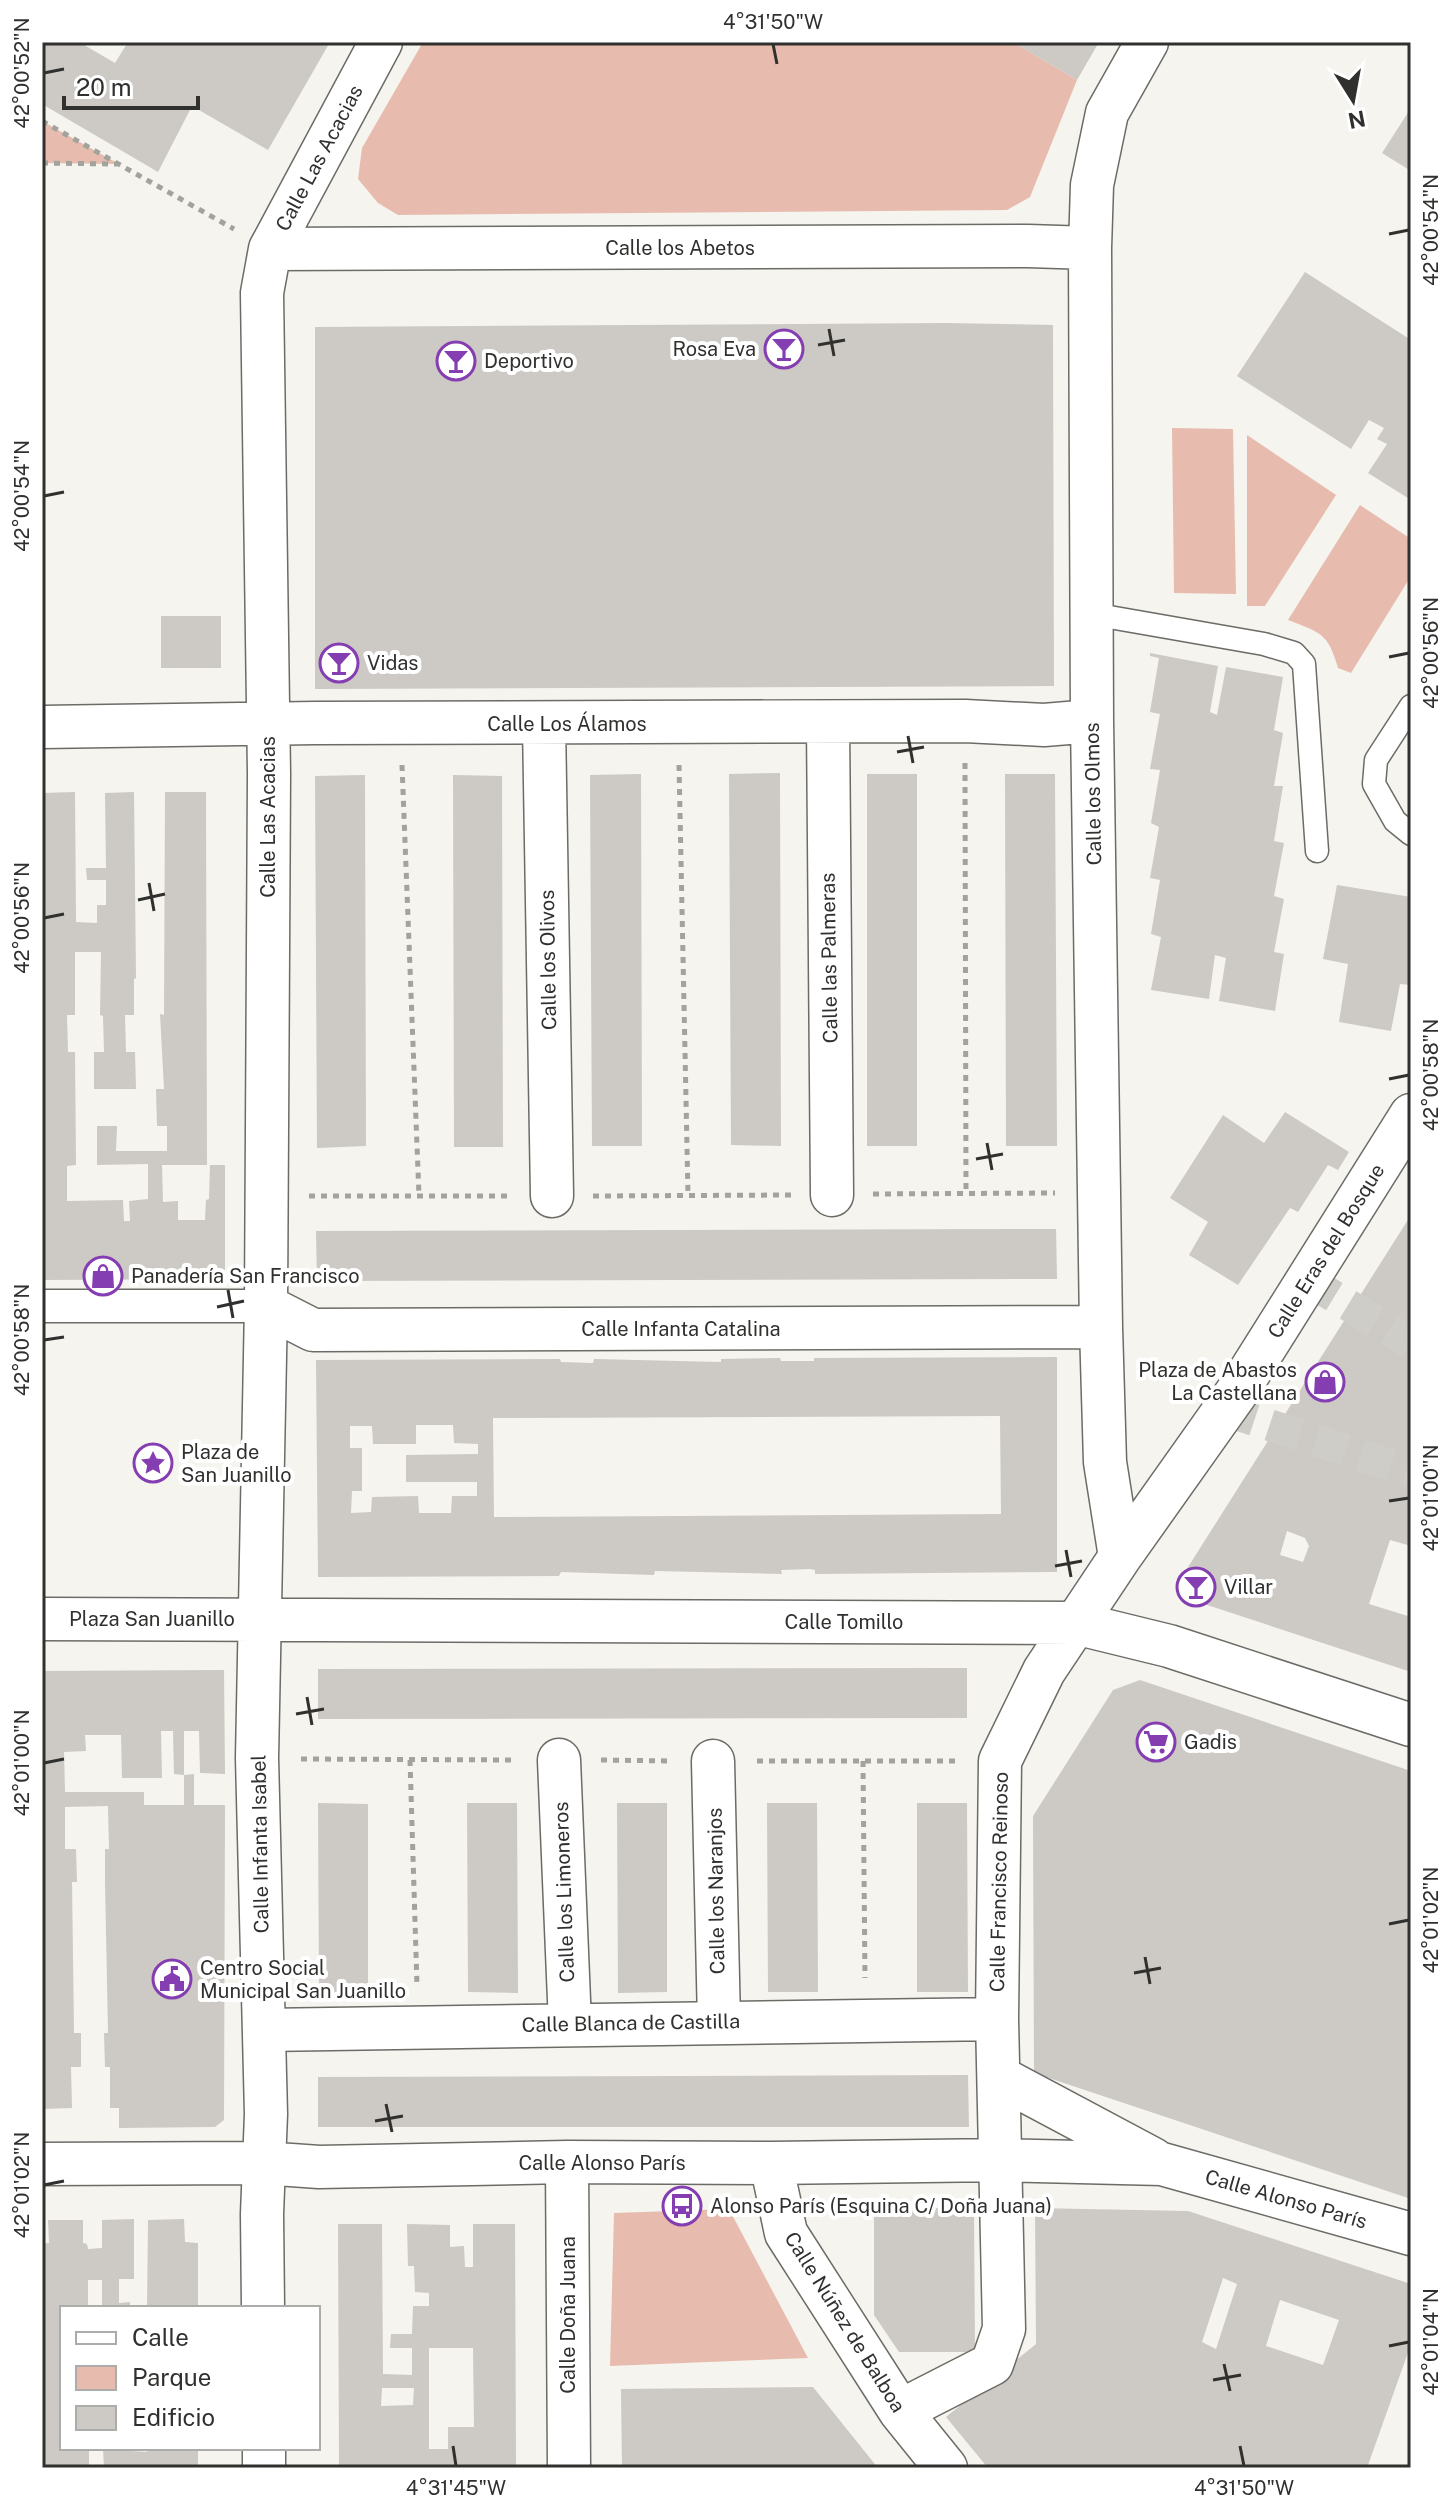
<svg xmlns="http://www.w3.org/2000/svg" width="1453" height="2510" font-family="'Public Sans',sans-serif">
	<rect width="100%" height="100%" fill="#f5f4ee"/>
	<path fill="#e7bcaf" d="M423,42H1013L1077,80L1030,197L1007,210L398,215L378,203L358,179L362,148Z
		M42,121L119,164L42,163Z
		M1172,428L1233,429L1236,594L1174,593Z
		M1247,435L1336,495L1265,606H1247Z
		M1360,505L1411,539V576L1351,673L1338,668C1328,633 1321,633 1288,620Z
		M729,2209L808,2358L610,2366L614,2213Z"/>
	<path fill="#cdc9c5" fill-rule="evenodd" d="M42,42H79L115,63L128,42H330L268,150L192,106L158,172L42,104Z
		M1013,42H1099L1077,80Z
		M1411,108V171L1382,153Z
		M1305,272L1411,340V500L1368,473L1387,444L1377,439L1384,428L1369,420L1351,449L1237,376Z
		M946,323L1053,325L1054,686L315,689V327Z
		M161,616H221V668H161Z
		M1150,653L1218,666L1210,712L1217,715L1226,667L1283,677L1274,730L1283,733L1274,786H1283L1274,841L1284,843L1274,896L1284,899L1274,952L1284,954L1275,1011L1219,1001L1226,958L1215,955L1209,999L1151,990L1161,937L1151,934L1160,880L1150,878L1159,827L1151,823L1160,770L1150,769L1160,714L1150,712L1159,658L1150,656Z
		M780,773L781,1146L731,1145L729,774Z
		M641,774L642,1146H592L590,775Z
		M867,774H917V1146H867Z
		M1005,774H1055L1057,1146H1006Z
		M365,775L366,1146L317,1148L315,776Z
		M453,775L502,776L503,1147H454Z
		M75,792L76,922L97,923V905H106V880H87L86,868H106L105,793L134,792L136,978L134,979V1015H125L126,1052H135L136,1089H94V1052H104L103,1016L100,1015L101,952H75V1015H67L68,1052H75L76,1165L67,1166V1201L123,1200L124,1221H130L129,1201L148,1199V1164L97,1165V1126H117L116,1151H167V1126H157L156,1089H164L160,1014L164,1015L165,792H206L207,1165H162L163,1202L178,1201V1220H205L206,1200L209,1199L210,1165H225V1279L42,1280V793Z
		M1337,885L1411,897V985L1400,984L1391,1031L1339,1022L1348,964L1323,959Z
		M1285,1112L1349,1152L1338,1170L1328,1165L1298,1212L1290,1208L1238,1285L1189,1255L1208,1222L1170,1198L1223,1115L1264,1143Z
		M1411,1215V1546L1390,1540L1369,1604L1411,1617V1672L1192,1600L1183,1575ZM1287,1531L1305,1538L1309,1546L1303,1562L1280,1555Z
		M1056,1229L1057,1279L317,1281L316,1231Z
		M1057,1357V1572L815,1574V1570L810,1569L781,1570L782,1574L655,1571L654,1575L561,1572L559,1576L318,1577L316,1360L560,1359L561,1362L593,1363L594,1359L721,1362V1359L780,1358L781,1361H814V1358ZM1000,1416L1001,1514L494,1517L493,1418ZM416,1425H453L454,1443L478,1444V1454L406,1455V1482H477V1496H452L451,1513H419L418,1496L372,1497L371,1512L351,1513L352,1491H362V1448H350V1426H372L373,1444H416Z
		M967,1668V1718L318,1719V1669Z
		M224,1670L225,1774L200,1773L199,1731H184V1775L174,1774L173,1731H161L162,1778H122L121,1735H85L86,1751L64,1752L65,1792H144V1805H184V1775L194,1774V1805H225L224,2120L215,2127L119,2128V2108H110V2067H105L104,2033H108L105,1882V1849H109L108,1806L65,1807V1849H76L77,1882H72L74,2033H81V2067H71L72,2108L42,2109V1671Z
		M1140,1680L1411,1771V2199L1034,2073L1033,1816L1113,1690Z
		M318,1803L368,1804V1993H319Z
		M467,1803H517L518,1993L468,1992Z
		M617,1803H667V1992L618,1993Z
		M767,1803H817L818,1992H768Z
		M917,1803H967L968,1992H917Z
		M968,2075L969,2127H318V2077Z
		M874,2208H974L975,2352H899L874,2315Z
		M1035,2208L1188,2211L1411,2284V2344L1367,2468H988L946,2417L1036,2344ZM1223,2278L1237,2284L1216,2349L1202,2342ZM1280,2300L1339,2320L1323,2365L1266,2346Z
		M134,2219V2279H119V2303L130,2302V2308H102V2280H88V2308H62V2448H89V2468H42V2243H49L48,2220H83V2243L87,2244L88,2249L102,2248V2220Z
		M184,2219L185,2242L198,2243V2308H147L148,2220Z
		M338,2224H382L383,2374L412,2375V2348H390L391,2334H412L413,2306H429V2293L415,2292L414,2266H408L407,2224L450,2225V2247L464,2246L465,2267H473V2224H515L516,2468H339ZM429,2348H473L474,2427H448V2449H429ZM382,2388H414L413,2405L381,2406Z
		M813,2387L878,2468H622L621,2389Z
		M103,2448H131V2451L147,2452V2448H198V2468H104Z"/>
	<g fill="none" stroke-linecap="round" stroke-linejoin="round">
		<path stroke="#cecdc8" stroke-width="32" stroke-dasharray="32 16" stroke-linecap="butt" d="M1307,1280L1411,1343
			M1224,1410L1411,1472"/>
		<g stroke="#6c6b66" stroke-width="25">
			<path id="service" d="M1092,614L1264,644L1294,653L1304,664L1317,851
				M1411,706L1376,760L1374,784L1395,821L1411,834"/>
		</g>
		<g stroke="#6c6b66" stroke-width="35">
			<path id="pedestrian" d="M42,1306H266"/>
		</g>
		<g stroke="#6c6b66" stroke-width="45">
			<path id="minor" d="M270,249L1028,246L1090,248
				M828,722L832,1195
				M544,724L552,1196
				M42,727L315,723L965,721L1044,725L1092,721
				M266,1306L313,1330L1101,1327
				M1120,1557L1105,1462L1101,1327L1092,721L1090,248L1092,185L1107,113L1147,42
				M42,1619L1075,1623L1169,1646L1411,1725
				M559,1760L570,2024
				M713,1761L719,2022
				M265,2030L997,2019
				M999,2077L1153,2159
				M567,2162L569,2468
				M771,2163L786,2233L900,2411L946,2468
				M42,2164L263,2163L319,2167L567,2162L771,2163L1000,2160L1162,2164L1411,2234
				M263,2308L262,2214L266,2114L257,1758L266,1306L269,774L262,293L270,249L381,42
				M900,2411L992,2364L1004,2329L997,2019L1000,1761L1044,1671L1120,1557L1237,1392L1411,1115
				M264,2448V2468"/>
		</g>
		<path stroke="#a3a39e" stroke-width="5" stroke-dasharray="6 6" stroke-linecap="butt" d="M42,121L234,229
			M42,163L117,164
			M965,763L966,1194
			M402,765L419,1196
			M679,765L688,1195
			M873,1194L1055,1193
			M309,1196H511
			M593,1196L791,1195
			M301,1759L515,1760
			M410,1760L417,1986
			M601,1760L671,1761
			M757,1761H959
			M863,1761L865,1978"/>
		<use href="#service" stroke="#fff" stroke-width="22"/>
		<use href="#pedestrian" stroke="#fff" stroke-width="32"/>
		<use href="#minor" stroke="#fff" stroke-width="42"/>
	</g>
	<path fill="none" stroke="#30302e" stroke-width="3" d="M773,44L777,64M44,73L64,69M1389,234L1409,230M829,329L834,356M818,345L845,340M44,496L64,492M1389,657L1409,653M908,736L913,763M897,752L924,747M149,883L154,911M138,900L165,894M44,918L64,914M1389,1079L1409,1075M987,1143L992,1170M976,1159L1003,1154M228,1290L233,1318M217,1307L244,1301M44,1340L64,1337M1389,1501L1409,1498M1066,1550L1071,1577M1055,1566L1082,1561M307,1697L312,1725M296,1714L324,1709M44,1763L64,1759M1389,1924L1409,1920M1145,1957L1150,1984M1134,1973L1161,1968M386,2104L392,2132M375,2121L403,2116M44,2185L64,2181M1389,2346L1409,2342M1224,2364L1230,2391M1213,2380L1241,2375M453,2446L456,2466M1240,2446L1244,2466"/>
	<defs>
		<g id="bar-ring" transform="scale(2)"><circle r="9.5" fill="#fff" stroke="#853eb1" stroke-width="1.5"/><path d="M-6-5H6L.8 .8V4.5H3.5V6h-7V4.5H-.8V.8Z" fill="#853eb1"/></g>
		<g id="shop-ring" transform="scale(2)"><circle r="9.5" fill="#fff" stroke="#853eb1" stroke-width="1.5"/><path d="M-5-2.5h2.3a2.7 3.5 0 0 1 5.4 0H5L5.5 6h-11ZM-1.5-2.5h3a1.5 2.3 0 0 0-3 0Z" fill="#853eb1"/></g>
		<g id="sight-ring" transform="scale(2)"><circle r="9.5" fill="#fff" stroke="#853eb1" stroke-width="1.5"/><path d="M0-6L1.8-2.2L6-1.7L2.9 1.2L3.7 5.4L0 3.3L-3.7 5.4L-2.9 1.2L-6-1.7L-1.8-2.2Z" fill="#853eb1"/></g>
		<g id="supermarket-ring" transform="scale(2)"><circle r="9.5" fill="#fff" stroke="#853eb1" stroke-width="1.5"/><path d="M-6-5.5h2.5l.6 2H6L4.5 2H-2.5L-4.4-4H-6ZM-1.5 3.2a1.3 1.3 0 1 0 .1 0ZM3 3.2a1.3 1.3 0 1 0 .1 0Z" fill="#853eb1"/></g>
		<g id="civic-ring" transform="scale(2)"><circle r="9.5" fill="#fff" stroke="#853eb1" stroke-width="1.5"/><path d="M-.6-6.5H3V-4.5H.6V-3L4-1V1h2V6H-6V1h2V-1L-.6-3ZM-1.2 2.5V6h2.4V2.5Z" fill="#853eb1"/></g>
		<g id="bus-ring" transform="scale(2)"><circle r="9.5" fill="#fff" stroke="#853eb1" stroke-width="1.5"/><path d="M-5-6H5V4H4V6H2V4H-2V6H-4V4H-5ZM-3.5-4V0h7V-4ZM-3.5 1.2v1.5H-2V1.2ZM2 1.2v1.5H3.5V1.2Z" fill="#853eb1"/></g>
	</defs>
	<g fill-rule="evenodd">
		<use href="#bar-ring" x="784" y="349"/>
		<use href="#bar-ring" x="456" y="361"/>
		<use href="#bar-ring" x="339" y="663"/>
		<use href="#shop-ring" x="103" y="1276"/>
		<use href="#shop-ring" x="1325" y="1382"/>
		<use href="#sight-ring" x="153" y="1463"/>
		<use href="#bar-ring" x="1196" y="1587"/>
		<use href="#supermarket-ring" x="1156" y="1742"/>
		<use href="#civic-ring" x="172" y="1979"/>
		<use href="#bus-ring" x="682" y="2206"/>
	</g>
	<g text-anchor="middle" stroke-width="8" stroke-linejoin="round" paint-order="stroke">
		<g font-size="20" fill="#30302e" stroke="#fff">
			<text transform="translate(319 158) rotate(-62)" y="7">Calle Las Acacias</text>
			<text x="680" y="255">Calle los Abetos</text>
			<text x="567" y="731">Calle Los Álamos</text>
			<text transform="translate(1093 794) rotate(-91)" y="7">Calle los Olmos</text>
			<text transform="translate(268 817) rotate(-90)" y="7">Calle Las Acacias</text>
			<text transform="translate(829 958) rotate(-91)" y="7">Calle las Palmeras</text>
			<text transform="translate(548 960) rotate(-91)" y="7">Calle los Olivos</text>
			<text transform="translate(1326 1251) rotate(-58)" y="7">Calle Eras del Bosque</text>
			<text x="681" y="1336">Calle Infanta Catalina</text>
			<text x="152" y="1626">Plaza San Juanillo</text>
			<text x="844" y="1629">Calle Tomillo</text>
			<text transform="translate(260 1844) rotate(-91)" y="7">Calle Infanta Isabel</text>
			<text transform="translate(999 1882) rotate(-89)" y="7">Calle Francisco Reinoso</text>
			<text transform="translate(716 1891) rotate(-91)" y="7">Calle los Naranjos</text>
			<text transform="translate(564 1892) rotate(-92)" y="7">Calle los Limoneros</text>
			<text transform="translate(631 2023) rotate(-1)" y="7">Calle Blanca de Castilla</text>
			<text x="602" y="2170">Calle Alonso París</text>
			<text transform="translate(1286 2199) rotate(16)" y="7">Calle Alonso París</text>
			<text transform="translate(568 2315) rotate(-90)" y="7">Calle Doña Juana</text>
			<text transform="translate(845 2322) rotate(58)" y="7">Calle Núñez de Balboa</text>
		</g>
		<g font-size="20" fill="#30302e" stroke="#fff" text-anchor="start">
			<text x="756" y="356" text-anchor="end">Rosa Eva</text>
			<text x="484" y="368">Deportivo</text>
			<text x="367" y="670">Vidas</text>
			<text x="131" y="1283">Panadería San Francisco</text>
			<text x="1297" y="1377" text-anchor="end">Plaza de Abastos<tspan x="1297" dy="23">La Castellana</tspan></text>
			<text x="181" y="1459">Plaza de<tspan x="181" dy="23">San Juanillo</tspan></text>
			<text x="1224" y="1594">Villar</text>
			<text x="1184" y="1749">Gadis</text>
			<text x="200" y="1975">Centro Social<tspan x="200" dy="23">Municipal San Juanillo</tspan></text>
			<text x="710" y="2213">Alonso París (Esquina C/ Doña Juana)</text>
		</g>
	</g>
	<rect width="1453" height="2510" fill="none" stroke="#ffffff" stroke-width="88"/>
	<rect x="60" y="2306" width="260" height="144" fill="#ffffff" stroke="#acacab" stroke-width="2"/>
	<rect x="76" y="2332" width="40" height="12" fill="#ffffff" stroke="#acacab" stroke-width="2"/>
	<text x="132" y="2346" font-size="24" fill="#30302e">Calle</text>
	<rect x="76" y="2366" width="40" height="24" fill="#e7bcaf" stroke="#acacab" stroke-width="2"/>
	<text x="132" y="2386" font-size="24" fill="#30302e">Parque</text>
	<rect x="76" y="2406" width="40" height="24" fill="#cdc9c5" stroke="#acacab" stroke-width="2"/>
	<text x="132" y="2426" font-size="24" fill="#30302e">Edificio</text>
	<g transform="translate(1353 100) rotate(169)" stroke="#ffffff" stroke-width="6" paint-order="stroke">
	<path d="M0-6L14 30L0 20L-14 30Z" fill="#30302e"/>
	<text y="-12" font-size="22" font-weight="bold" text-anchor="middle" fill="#30302e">N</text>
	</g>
	<path d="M64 96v12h134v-12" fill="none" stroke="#30302e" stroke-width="4"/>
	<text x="76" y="96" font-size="24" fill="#30302e" stroke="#ffffff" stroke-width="6" paint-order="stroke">20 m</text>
	<rect x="44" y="44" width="1365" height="2422" fill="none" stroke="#30302e" stroke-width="3"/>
	<g font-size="20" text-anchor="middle" fill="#30302e">
		<text x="773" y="29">4°31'50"W</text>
		<text transform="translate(22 73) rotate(-90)" y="7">42°00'52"N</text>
		<text transform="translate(1431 230) rotate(-90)" y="7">42°00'54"N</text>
		<text transform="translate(22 496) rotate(-90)" y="7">42°00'54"N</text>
		<text transform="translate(1431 653) rotate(-90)" y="7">42°00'56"N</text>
		<text transform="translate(22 918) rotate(-90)" y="7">42°00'56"N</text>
		<text transform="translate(1431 1075) rotate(-90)" y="7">42°00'58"N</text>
		<text transform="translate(22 1340) rotate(-90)" y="7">42°00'58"N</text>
		<text transform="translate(1431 1498) rotate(-90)" y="7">42°01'00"N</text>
		<text transform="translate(22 1763) rotate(-90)" y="7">42°01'00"N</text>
		<text transform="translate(1431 1920) rotate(-90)" y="7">42°01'02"N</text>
		<text transform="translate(22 2185) rotate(-90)" y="7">42°01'02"N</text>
		<text transform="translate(1431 2342) rotate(-90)" y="7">42°01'04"N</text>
		<text x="456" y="2495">4°31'45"W</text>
		<text x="1244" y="2495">4°31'50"W</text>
	</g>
</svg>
